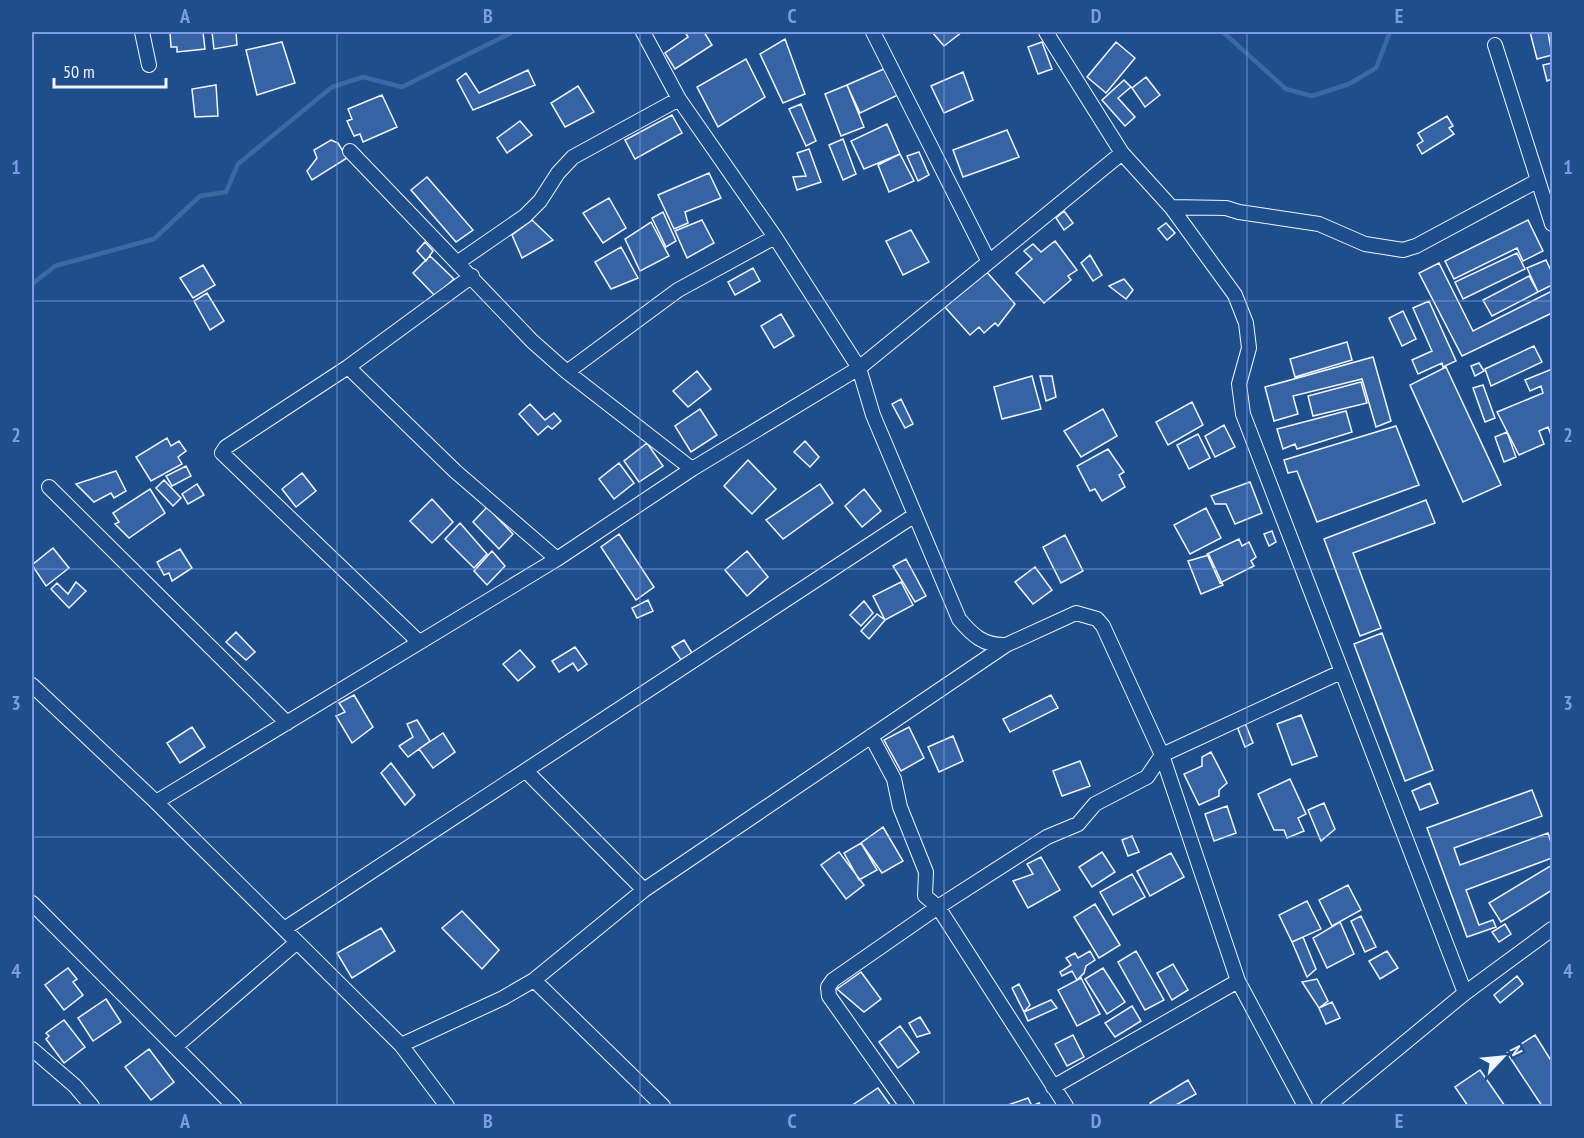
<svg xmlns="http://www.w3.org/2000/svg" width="1584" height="1138" font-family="'PT Sans Narrow',sans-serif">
	<rect width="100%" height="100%" fill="#1f4e8c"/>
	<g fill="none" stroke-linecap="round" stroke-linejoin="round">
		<path stroke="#3b69a3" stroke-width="4.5" d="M1223,32L1286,89L1312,96L1349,84L1376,68L1390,32
			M32,284L55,266L154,239L200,196L226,192L238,164L332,87L363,77L402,87L513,32"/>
	</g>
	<path fill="#3563a3" stroke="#f2f6ff" stroke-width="1.5" d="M170,32H203L205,49L177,52V47H171Z
		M212,32H236L237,45L214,49Z
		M685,32H704L712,45L675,69L665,53L688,37Z
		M932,32H962L944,46Z
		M1530,32H1548L1552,55L1537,59Z
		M785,39L805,94L783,103L760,54Z
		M282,42L295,83L257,95L246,50Z
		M1042,42L1052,69L1038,74L1028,47Z
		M1116,42L1135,58L1106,93L1087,77Z
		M746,59L765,97L718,127L697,87Z
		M1552,63V79L1547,81L1543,65Z
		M886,68L898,95L860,113L847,85Z
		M528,70L535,85L473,110L457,80L466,73L479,93Z
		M963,72L973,100L944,113L931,86Z
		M1146,77L1160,95L1145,107L1132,88Z
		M1124,80L1131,87L1118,98L1135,117L1125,126L1102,100Z
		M216,85L218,116L195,117L192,89Z
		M847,85L864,127L841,136L825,94Z
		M578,86L594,112L565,127L551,103Z
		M382,95L397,127L363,142L360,134L354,136L347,121L352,119L348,109Z
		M801,104L816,141L806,146L789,109Z
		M672,115L682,133L635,159L625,140Z
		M1447,116L1453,126L1449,128L1454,134L1422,154L1417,145L1423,141L1418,133Z
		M520,121L532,135L507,153L497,138Z
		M887,124L900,154L864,169L851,141Z
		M1007,130L1019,157L963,177L953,150Z
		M843,139L856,174L843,180L829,145Z
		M331,140L338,143L347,158L312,180L307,171L317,158L314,150Z
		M809,149L821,182L797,190L793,177L806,176L797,153Z
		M919,152L929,175L918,181L907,156Z
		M900,154L914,181L889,192L878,165Z
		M709,173L721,198L685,212L688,223L674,229L658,195Z
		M427,177L473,230L456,242L411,190Z
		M609,198L626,228L603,243L583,213Z
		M1064,211L1073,223L1064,230L1056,218Z
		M663,212L676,241L666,247L652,218Z
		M532,220L553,240L522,258L512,235Z
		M702,220L714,243L687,258L675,231Z
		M1528,220L1543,251L1523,261L1517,248L1454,279L1445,261Z
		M651,222L669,256L640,271L625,239Z
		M1166,223L1175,233L1167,240L1158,229Z
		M911,230L929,262L903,275L886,241Z
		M1055,241L1077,270L1068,276L1071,280L1044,303L1016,273L1032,259L1024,251L1033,244L1041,252Z
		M425,242L433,251L426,261L417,251Z
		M621,247L638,278L611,289L595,262Z
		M1517,253L1525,269L1463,299L1455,282Z
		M1090,255L1102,275L1093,281L1081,263Z
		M430,256L454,279L435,296L413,273Z
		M1546,260L1552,273V285L1538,292L1527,268Z
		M1439,263L1473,331L1552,291V313L1462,356L1419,273Z
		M203,265L215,285L193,298L180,278Z
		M753,268L760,281L735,295L728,282Z
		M985,270L1015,304L998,326L995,323L984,333L979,327L970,335L944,306Z
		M1529,276L1538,292L1492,316L1483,300Z
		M1124,279L1133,290L1126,299L1109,286Z
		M207,293L224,321L210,330L194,301Z
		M1429,301L1456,361L1443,367L1442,363L1418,374L1412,360L1432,351L1413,308Z
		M1403,311L1416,339L1402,346L1389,318Z
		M781,314L794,336L774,348L761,326Z
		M1347,342L1352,360L1295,377L1290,359Z
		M1534,346L1542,362L1491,386L1485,369Z
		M1373,357L1391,421L1376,427L1362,379L1293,396L1298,414L1274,421L1265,387Z
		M1479,363L1484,371L1475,376L1471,366Z
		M1446,367L1501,485L1463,502L1410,385Z
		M1552,369V438L1548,427L1539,431L1544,444L1519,455L1497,412L1543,393L1541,386L1530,391L1525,380Z
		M697,371L711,389L688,407L673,391Z
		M1032,376L1041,409L1002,419L994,387Z
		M1040,376H1052L1056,397L1046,401Z
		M1361,382L1367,403L1313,416L1308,396Z
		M1483,385L1495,418L1485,422L1473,388Z
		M901,399L913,424L905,428L892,404Z
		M1192,402L1203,425L1168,445L1156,422Z
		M530,404L545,420L554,413L561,421L552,429L548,426L538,435L519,414Z
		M700,409L717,435L691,452L675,426Z
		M1103,409L1117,436L1081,457L1064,431Z
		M1346,411L1352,432L1297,449L1295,444L1283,449L1277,429Z
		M1224,425L1235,447L1215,457L1205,436Z
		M1396,426L1419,485L1317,522L1297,471L1288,473L1284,460Z
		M1507,432L1516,457L1504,462L1495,437Z
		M1198,434L1210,458L1189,469L1177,445Z
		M167,438L171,446L179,441L186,451L178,457L182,464L151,481L136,457Z
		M805,441L819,457L810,467L794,452Z
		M647,443L663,466L639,482L624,461Z
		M1108,449L1124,472L1119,475L1125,487L1102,501L1095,489L1090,491L1077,466Z
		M748,460L776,489L752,514L724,486Z
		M619,463L634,483L614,499L599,479Z
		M186,466L191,476L172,486L166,476Z
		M116,471L126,491L114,498L111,493L94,502L76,484Z
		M302,473L316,491L296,507L282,489Z
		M164,480L181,498L173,506L156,488Z
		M1250,482L1262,513L1235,524L1226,504H1215L1211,496Z
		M197,484L204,495L188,504L182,494Z
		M820,484L833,503L783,539L766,520Z
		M150,489L165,513L129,538L115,524L119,522L113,513Z
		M864,489L881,511L862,527L845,506Z
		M432,499L453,522L432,543L410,521Z
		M1426,500L1435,523L1353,553L1381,628L1360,636L1324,539Z
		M487,507L513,534L499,549L473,522Z
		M1206,508L1221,538L1190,554L1174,525Z
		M460,523L487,554L474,568L445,539Z
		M1272,531L1276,542L1269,546L1264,534Z
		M619,534L654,587L636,600L601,547Z
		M1065,535L1083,571L1061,583L1043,547Z
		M1239,539L1242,546L1249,542L1256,557L1251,561L1254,566L1220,583L1207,554Z
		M53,548L69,568L46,586L32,565Z
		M180,549L192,568L172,581L169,573L164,575L157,562Z
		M492,551L505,566L487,585L474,571Z
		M747,551L768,577L747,596L725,570Z
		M1209,555L1223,585L1201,594L1188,561Z
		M906,559L926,596L915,602L893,566Z
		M1035,567L1052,590L1033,604L1015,582Z
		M76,582L86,591L69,608L51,589L57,583L68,594Z
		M901,582L913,605L885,620L873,596Z
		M648,600L653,611L637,618L632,608Z
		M864,601L873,613L861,626L850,615Z
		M877,614L885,620L869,639L861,631Z
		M236,632L255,652L246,660L226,642Z
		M1382,633L1433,770L1405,781L1354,644Z
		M684,640L692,653L681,660L672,647Z
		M575,647L587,664L578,671L573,663L559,672L552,661Z
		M520,650L535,667L518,681L503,664Z
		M354,695L373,727L352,743L336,716L345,712L339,703Z
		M1051,695L1058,708L1010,732L1003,719Z
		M1301,715L1317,756L1292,765L1277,724Z
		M1243,718L1253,743L1245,747L1238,729Z
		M417,720L430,741L408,757L399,746L413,737L407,724Z
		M192,727L205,747L180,763L167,743Z
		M909,727L924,758L901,771L884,740Z
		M443,733L455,752L433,768L419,749Z
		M953,736L963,761L939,772L928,747Z
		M1211,752L1227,783L1219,790V796L1199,805L1184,774L1202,766V757Z
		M1080,761L1090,786L1062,796L1053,771Z
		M391,763L415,795L405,805L381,773Z
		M1290,779L1306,814L1298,818L1304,831L1287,838L1284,830H1274L1258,794Z
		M1430,783L1438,803L1420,810L1412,791Z
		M1532,790L1542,816L1454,848L1460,865L1548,833L1552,845V858L1466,890L1479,925L1493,920L1496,927L1467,937L1427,828Z
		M1324,803L1335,829L1321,841L1308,810Z
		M1227,806L1236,833L1214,841L1205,814Z
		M883,827L903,861L882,873L861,843Z
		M1132,836L1139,852L1128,856L1122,840Z
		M861,843L877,870L859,880L844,853Z
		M839,852L864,885L846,899L821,865Z
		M1102,852L1115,872L1092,887L1079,867Z
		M1171,853L1184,877L1150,896L1137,871Z
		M1041,857L1060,890L1028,908L1013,881L1033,874L1027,864Z
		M1552,865V890L1501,922L1489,903Z
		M1132,874L1145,897L1113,915L1100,892Z
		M1348,885L1361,910L1332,926L1319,900Z
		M1307,901L1321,929L1292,942L1279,915Z
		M1095,904L1120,945L1099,958L1074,917Z
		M462,911L499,950L482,969L442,928Z
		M1361,916L1376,947L1365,952L1351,921Z
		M1340,922L1354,954L1327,968L1313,938Z
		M1505,924L1511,934L1499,942L1492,932Z
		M381,928L395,951L352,978L337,953Z
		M1303,937L1316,969L1307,977L1292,942Z
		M1090,951L1095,960L1086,966L1084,973L1077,980L1072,971L1062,976L1060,972L1071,965L1066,958L1075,953L1078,958Z
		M1136,951L1164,1000L1145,1010L1118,962Z
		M1387,951L1398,968L1380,979L1369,961Z
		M1173,964L1188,990L1172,1000L1157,973Z
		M68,968L77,979L73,982L83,995L64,1010L45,985Z
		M1103,968L1125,1002L1107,1014L1085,979Z
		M861,972L881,999L864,1012L837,989Z
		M1517,976L1523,984L1500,1003L1494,995Z
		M1081,978L1100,1014L1077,1026L1058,990Z
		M1317,979L1328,1001L1319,1008L1302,982Z
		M1019,984L1030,1005L1024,1012L1012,988Z
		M106,999L121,1022L93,1041L78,1018Z
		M1051,1000L1057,1008L1028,1021L1024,1012Z
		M1332,1002L1340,1018L1326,1024L1319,1008Z
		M1132,1006L1141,1021L1115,1037L1105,1023Z
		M920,1017L930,1033L917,1037L909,1023Z
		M64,1020L85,1047L64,1063L46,1039L49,1036L46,1033Z
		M900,1026L919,1052L898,1068L879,1042Z
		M1073,1035L1084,1057L1067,1066L1055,1044Z
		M1535,1035L1552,1062V1106H1542L1507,1053Z
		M149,1049L174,1082L151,1100L125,1067Z
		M1480,1070L1505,1106H1468L1455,1087Z
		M1188,1080L1196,1094L1174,1106H1152L1150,1103Z
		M878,1088L891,1106H851Z
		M1028,1098L1032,1106L1039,1103L1041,1106H1005Z"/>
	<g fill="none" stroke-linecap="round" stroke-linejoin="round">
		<g stroke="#f2f6ff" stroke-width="16">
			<path id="street" d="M142,32L149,65
				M643,32L679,99L775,237L859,368L873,415L959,619C972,635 984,646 1006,645L1076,613L1097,619L1103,626L1162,755L1238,981L1305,1106
				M873,32L988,260
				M1046,32L1122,153L1171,207L1235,295L1246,323L1249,348L1239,384L1243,414L1465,993
				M1495,45L1552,224
				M350,151L532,341L567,372L692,469
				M1171,207L1226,208L1239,212L1319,224L1365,244L1403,250L1416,246L1537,181
				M457,263L525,216L540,201L558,173L573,157L679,99
				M348,367L455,471L557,559
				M567,372L678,290L775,237
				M49,487L287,723
				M419,642L222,453L226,447L348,367L472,276
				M32,685L156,802L401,1045L447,1106
				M871,736L894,779L900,807L926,872L925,896L938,907L1066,1106
				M526,771L644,890
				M156,802L557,559L692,469L859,368L1122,153
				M32,903L234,1106
				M284,929L915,515
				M534,980L663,1106
				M401,1045L503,998L534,980L644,890L1006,645
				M175,1047L296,943
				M32,1049L75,1086L92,1106
				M1053,1087L1238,981
				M907,1106L829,996L828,987L833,980L938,907L1047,837L1078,824L1095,804L1147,777L1162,755L1341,672
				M1328,1106L1465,993L1552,929"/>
		</g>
		<use href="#street" stroke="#1f4e8c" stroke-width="14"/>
	</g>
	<path fill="none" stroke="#7d9aea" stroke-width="1.5" stroke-opacity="0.55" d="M337,32V1106M640,32V1106M944,32V1106M1247,32V1106M32,301H1552M32,569H1552M32,837H1552"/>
	<rect width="1584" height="1138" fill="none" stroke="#1f4e8c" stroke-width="66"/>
	<g transform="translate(1503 1057) rotate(64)" stroke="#1f4e8c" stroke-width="4.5" paint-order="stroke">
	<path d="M0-4.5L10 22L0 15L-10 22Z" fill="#f2f6ff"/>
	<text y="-9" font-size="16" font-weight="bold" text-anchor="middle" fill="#f2f6ff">N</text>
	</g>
	<path d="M54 78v9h112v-9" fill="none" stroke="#f2f6ff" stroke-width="3"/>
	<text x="63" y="78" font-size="18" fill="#f2f6ff" stroke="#1f4e8c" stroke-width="4.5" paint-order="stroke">50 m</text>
	<rect x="33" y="33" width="1518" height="1072" fill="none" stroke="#7d9aea" stroke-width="2"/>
	<g font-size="20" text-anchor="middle" font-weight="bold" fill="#7d9aea">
		<text x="185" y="23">A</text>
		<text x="488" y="23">B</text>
		<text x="792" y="23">C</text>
		<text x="1096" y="23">D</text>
		<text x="1399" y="23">E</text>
		<text x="16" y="174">1</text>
		<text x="1568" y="174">1</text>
		<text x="16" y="442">2</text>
		<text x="1568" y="442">2</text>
		<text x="16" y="710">3</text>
		<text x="1568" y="710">3</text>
		<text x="16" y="978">4</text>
		<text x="1568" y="978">4</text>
		<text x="185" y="1128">A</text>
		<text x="488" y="1128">B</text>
		<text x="792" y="1128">C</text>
		<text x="1096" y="1128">D</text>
		<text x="1399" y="1128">E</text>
	</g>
</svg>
